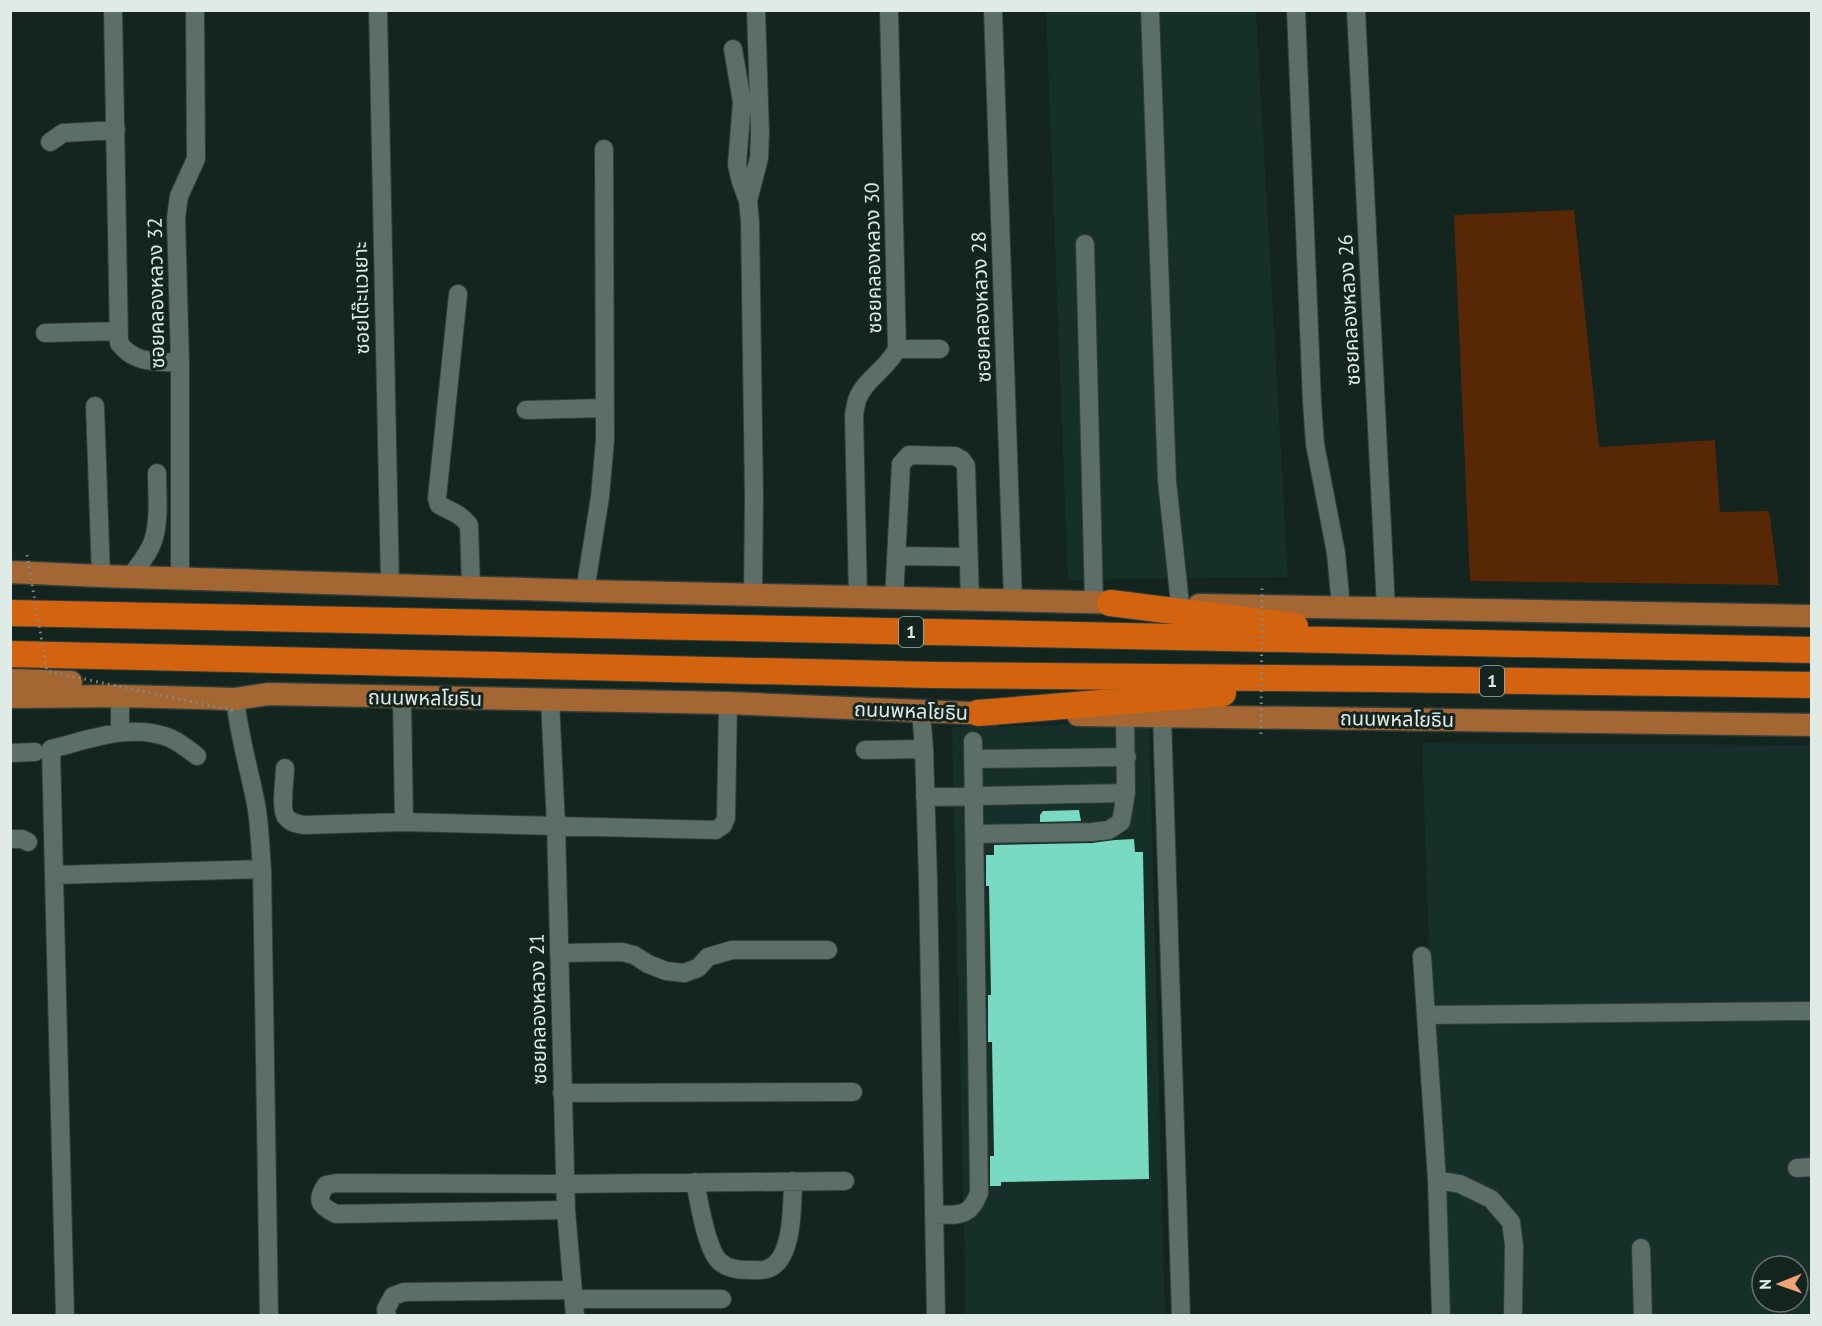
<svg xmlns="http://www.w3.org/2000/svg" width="1822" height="1326" font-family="'PT Sans','Noto Sans Thai',sans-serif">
	<rect width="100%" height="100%" fill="#14241f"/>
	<path fill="#162f28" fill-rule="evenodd" d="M1046,11H1256L1288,577L1068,580Z
		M1149,724L1165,1315H966L952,727Z
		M1422,743L1811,745V1315H1441ZM1762,1266H1798V1302H1762Z"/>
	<path fill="#582706" d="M1574,210L1599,447L1715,440L1720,512L1769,511L1779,585L1470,581L1454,215Z"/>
	<path fill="#78dac0" d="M1079,810L1081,821L1040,822V815L1043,811Z
		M1134,839L1135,852H1143L1149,1179L1001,1182V1186H990V1156H994L992,1042H988V995H991L989,886H986V855H994V845L1092,843L1115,840Z"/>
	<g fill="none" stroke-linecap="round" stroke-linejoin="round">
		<g stroke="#323e3a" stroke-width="20">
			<path id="minor" d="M113,10L119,343C134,364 156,361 180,363
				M378,10L390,584
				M993,10L1013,601
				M1150,10L1167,481L1180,604
				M1296,10L1312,402L1315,444L1336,553L1341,607
				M1356,10L1386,608
				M733,49L742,102L737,165L741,182L748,201L750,221L754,497L753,595
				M50,142L63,133L116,130
				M748,201L759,158L760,133L756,10
				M1085,244L1094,602
				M458,294L437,498L439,505C450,511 461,514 469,525L471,587
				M45,333L119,331
				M897,349H940
				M95,406L101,576
				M526,410L604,408
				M896,556L968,557
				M130,577C138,566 149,554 153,541C160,520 157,495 157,473
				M180,578V363L176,218L179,196L196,159L195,10
				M585,591L600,497L605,440L604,149
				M858,597L854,415C855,410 856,404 857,400C864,380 888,368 897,349L889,10
				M894,599L901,464L909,455L955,456L962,460L966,466L970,600
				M402,698L404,822L716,830L723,825L726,818L728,703
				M235,699C239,735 249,769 256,804C260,826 260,847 262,869L269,1316
				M550,700L556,826L566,1210L575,1316
				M921,711L924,749L928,880L936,1316
				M1162,716L1181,1316
				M120,732V709L123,696
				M865,750L924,749
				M10,753L35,752
				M974,759L1127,757
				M285,768C285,779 280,809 286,817C291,823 298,824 304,825L404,822
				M925,797L1126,793
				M975,834L1092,832L1109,830L1121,822L1126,793L1125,715
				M10,839H22L28,842
				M54,875L51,749C89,740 131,722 170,738C179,742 188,749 197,756
				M559,953L622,952L634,955L648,964L666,971L684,973L698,968L708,957L732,950H828
				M1422,956L1437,1180L1460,1184L1491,1199L1511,1222L1514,1245L1513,1316
				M1426,1015L1812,1011
				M562,1093L853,1092
				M1797,1168L1812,1167
				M1437,1180L1441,1316
				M695,1182C699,1201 706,1248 719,1261C726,1268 739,1270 749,1270C754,1270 762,1271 767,1269C794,1261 792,1203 793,1181
				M566,1210L336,1214C320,1206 315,1201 326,1185L336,1183L565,1184L845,1181
				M934,1215C958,1214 969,1219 979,1193L973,741
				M1641,1248L1643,1316
				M574,1299H722
				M65,1316L54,875L262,869
				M387,1316L386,1309L393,1296L404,1292L572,1290"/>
		</g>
		<g stroke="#323e3a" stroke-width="25">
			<path id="major" d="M10,572L101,576L585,591L1128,603
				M1199,605L1812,616
				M10,680L71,682
				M10,697L123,696L235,699L269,694L728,703L994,714
				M1078,715L1812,725"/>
		</g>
		<g stroke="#323e3a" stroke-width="28">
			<path id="highway" d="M1110,603L1295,626
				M10,613L1812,650
				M10,654L933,675L1382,679L1812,685
				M978,713L1223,693"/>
		</g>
		<use href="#minor" stroke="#5c6e68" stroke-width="18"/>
		<use href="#major" stroke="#a46733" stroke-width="22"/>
		<use href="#highway" stroke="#d4630f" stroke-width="26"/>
		<path stroke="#808d89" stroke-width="3" stroke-dasharray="1.5 4.5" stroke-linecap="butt" d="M27,555L47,671L236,711
			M1261,734L1262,586"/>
	</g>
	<g text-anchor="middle" stroke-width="6" stroke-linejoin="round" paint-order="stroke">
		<g fill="#14241f" stroke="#a3afaa" stroke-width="1.5">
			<rect x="899" y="617" width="24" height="30" rx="4.5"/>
			<rect x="1480" y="666" width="24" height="30" rx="4.5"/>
		</g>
		<g font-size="18" font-weight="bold" fill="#e0eae6">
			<text x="911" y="638">1</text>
			<text x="1492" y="687">1</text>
		</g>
		<g font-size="20" fill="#e0eae6" stroke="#14241f">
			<text transform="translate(873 258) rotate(-91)" y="7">ซอยคลองหลวง 30</text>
			<text transform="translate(156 293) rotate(-91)" y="7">ซอยคลองหลวง 32</text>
			<text transform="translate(361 298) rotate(-91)" y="7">ซอยโต๊ะแวเยาะ</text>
			<text transform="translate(981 307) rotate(-92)" y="7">ซอยคลองหลวง 28</text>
			<text transform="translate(1349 310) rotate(-93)" y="7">ซอยคลองหลวง 26</text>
			<text transform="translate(425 698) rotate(1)" y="7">ถนนพหลโยธิน</text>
			<text transform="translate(911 711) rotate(2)" y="7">ถนนพหลโยธิน</text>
			<text transform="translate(1397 719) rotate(1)" y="7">ถนนพหลโยธิน</text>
			<text transform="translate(538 1009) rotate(-91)" y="7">ซอยคลองหลวง 21</text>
		</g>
	</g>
	<rect width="1822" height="1326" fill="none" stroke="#e0eae6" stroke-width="24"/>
	<g transform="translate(1780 1284) rotate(269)"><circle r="28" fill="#14241f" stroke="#66736f" stroke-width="1.5"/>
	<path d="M0-4.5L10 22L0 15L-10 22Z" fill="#f0a279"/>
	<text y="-9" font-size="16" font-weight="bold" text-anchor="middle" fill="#e0eae6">N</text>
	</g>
</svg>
